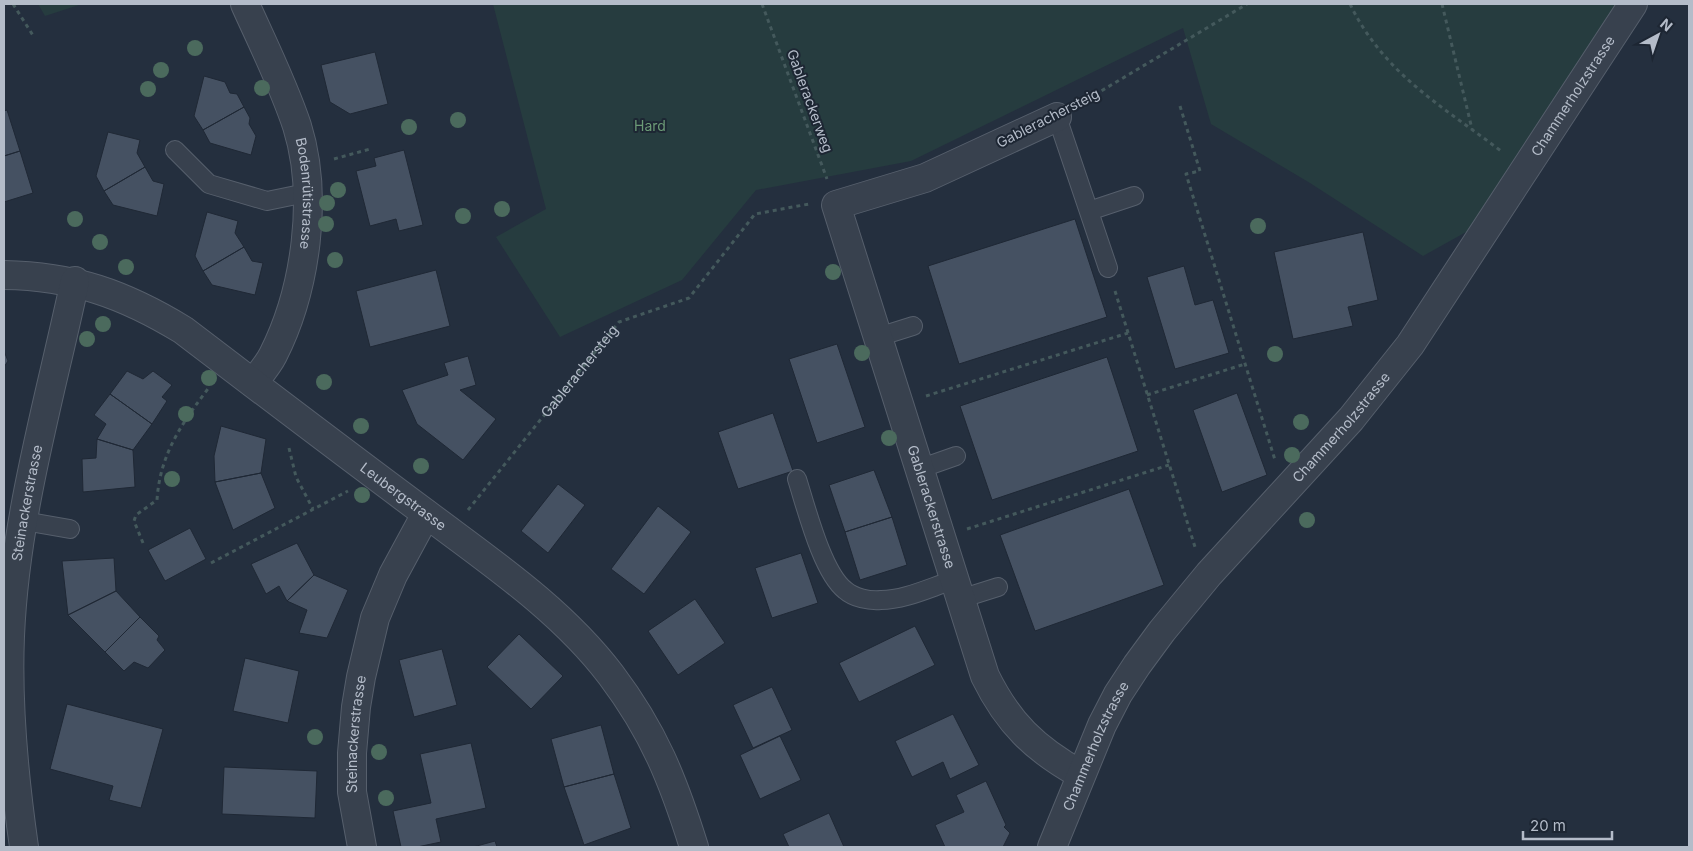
<svg xmlns="http://www.w3.org/2000/svg" width="1693" height="851" font-family="Inter,sans-serif">
	<rect width="100%" height="100%" fill="#242f3e"/>
	<path fill="#263c3f" d="M38,4H82L45,16Z
		M493,4H1633L1493,217L1423,256L1310,183L1211,124L1183,28L911,161L756,190L682,280L560,337L496,237L546,209Z"/>
	<path fill="#455162" stroke="#1f2835" d="M375,52L388,104L350,114L330,102L321,65Z
		M204,76L225,82L230,93L237,94L244,107L203,130L194,116Z
		M244,107L250,118L249,124L256,136L251,155L210,143L203,130Z
		M7,110L20,151L4,156V111Z
		M108,132L140,140L137,153L145,167L104,191L96,176Z
		M404,150L423,225L399,231L396,219L370,226L356,171L376,166L374,158Z
		M20,151L33,193L4,202V156Z
		M145,167L153,181L164,184L157,216L113,205L104,191Z
		M207,212L238,221L235,233L244,247L203,271L195,256Z
		M1075,219L1107,317L959,364L928,266Z
		M1363,232L1378,300L1348,307L1353,326L1293,339L1274,252Z
		M244,247L252,261L263,263L255,295L212,285L203,271Z
		M1184,266L1195,305L1213,300L1229,353L1175,369L1147,277Z
		M436,270L450,326L370,347L356,291Z
		M837,344L865,427L817,443L789,359Z
		M4,351L8,361L4,367Z
		M468,356L476,385L460,390L496,419L463,460L417,424L402,390L448,375L444,363Z
		M1107,357L1138,451L992,500L960,406Z
		M127,371L143,379L153,371L172,385L162,397L167,401L152,424L110,394Z
		M1237,393L1267,475L1222,492L1193,410Z
		M110,394L152,424L133,450L97,439L106,424L94,415Z
		M773,413L793,471L738,489L718,432Z
		M221,426L266,439L261,473L215,482L214,456Z
		M97,439L133,450L135,487L83,492L82,459L96,458Z
		M874,470L892,517L845,532L829,485Z
		M261,473L275,508L233,530L215,482Z
		M558,484L585,505L548,553L521,531Z
		M1129,489L1164,585L1035,631L1000,535Z
		M658,506L691,532L644,594L611,569Z
		M892,517L907,565L860,580L845,532Z
		M190,528L206,559L165,581L148,550Z
		M297,543L314,575L287,601L279,586L266,594L251,564Z
		M801,553L818,603L772,618L755,568Z
		M114,558L116,591L68,615L62,561Z
		M314,575L348,590L327,638L299,633L307,610L287,601Z
		M116,591L140,617L105,652L68,615Z
		M695,599L725,643L678,675L648,631Z
		M140,617L159,636L157,640L165,650L148,668L134,662L124,671L105,652Z
		M915,626L935,665L859,702L839,663Z
		M519,634L563,676L531,709L487,667Z
		M442,649L457,705L414,717L399,660Z
		M245,658L299,671L288,723L233,711Z
		M772,687L792,730L753,748L733,705Z
		M67,704L163,729L141,808L109,800L113,786L50,769Z
		M953,714L979,765L950,779L943,762L912,777L895,741Z
		M601,725L614,774L564,787L551,739Z
		M780,736L801,780L760,799L740,755Z
		M471,743L486,808L436,819L441,842L417,847H401L393,811L431,803L420,754Z
		M224,767L317,771L315,818L222,814Z
		M614,774L631,828L584,845L564,787Z
		M986,781L1006,825L1004,827L1010,833L1003,847H945L935,825L964,812L956,795Z
		M829,813L844,847H789L783,834Z
		M495,841L497,847H473Z"/>
	<g fill="none" stroke-linecap="round" stroke-linejoin="round">
		<g stroke="#565f6c" stroke-width="20">
			<path id="service" d="M1057,117L1108,268
				M175,150L209,184L267,201L306,193
				M1089,211L1134,196
				M878,337L913,326
				M919,469L956,456
				M797,479C806,507 822,572 845,590C854,598 869,601 881,600C905,600 931,587 954,580
				M24,521L70,529
				M960,599L998,587"/>
		</g>
		<g stroke="#565f6c" stroke-width="30">
			<g id="minor">
				<path id="s2" d="M245,4C263,44 283,84 297,126C319,196 306,290 273,355C268,365 260,374 253,383"/>
				<path id="s3" d="M1057,117L925,178L836,205L985,676C1008,723 1035,749 1080,774"/>
				<path id="s4" d="M4,275C73,276 124,294 183,330C263,391 343,452 424,512C489,561 561,609 611,675C654,732 673,780 694,847"/>
				<path id="s5" d="M24,847C14,777 7,707 10,636C15,516 50,398 75,281"/>
				<path id="s6" d="M362,847L352,792V753L356,707L361,677L375,618L393,575L426,514"/>
			</g>
		</g>
		<g stroke="#565f6c" stroke-width="30">
			<g id="tertiary">
				<path id="s7" d="M1052,847L1102,725L1118,694L1137,665L1162,631L1209,574L1351,419L1410,345L1633,4"/>
			</g>
		</g>
		<g stroke="#44595c" stroke-width="3" stroke-dasharray="4 4" stroke-linecap="butt">
			<path d="M13,4L34,37"/>
			<path d="M762,4L827,179"/>
			<path d="M1350,4C1384,74 1442,106 1501,151"/>
			<path d="M1442,4L1472,129"/>
			<path d="M1081,103L1247,4"/>
			<path d="M1180,106L1200,171L1186,174L1275,460"/>
			<path d="M334,159L370,149"/>
			<path d="M1115,291L1195,547"/>
			<path d="M1147,395L1245,364"/>
			<path d="M926,396L1128,333"/>
			<path d="M289,448L296,477L313,509"/>
			<path id="s1" d="M468,510L619,322L689,298L755,214L809,204"/>
			<path d="M967,529L1169,465"/>
			<path d="M143,543L134,521L136,515L157,500C160,453 183,422 210,386"/>
			<path d="M211,563L348,491"/>
		</g>
		<use href="#service" stroke="#38414e" stroke-width="18"/>
		<use href="#minor" stroke="#38414e" stroke-width="28"/>
		<use href="#tertiary" stroke="#38414e" stroke-width="28"/>
	</g>
	<g fill="#4b6a5d">
		<circle cx="195" cy="48" r="8"/>
		<circle cx="161" cy="70" r="8"/>
		<circle cx="262" cy="88" r="8"/>
		<circle cx="148" cy="89" r="8"/>
		<circle cx="458" cy="120" r="8"/>
		<circle cx="409" cy="127" r="8"/>
		<circle cx="338" cy="190" r="8"/>
		<circle cx="327" cy="203" r="8"/>
		<circle cx="502" cy="209" r="8"/>
		<circle cx="463" cy="216" r="8"/>
		<circle cx="75" cy="219" r="8"/>
		<circle cx="326" cy="224" r="8"/>
		<circle cx="1258" cy="226" r="8"/>
		<circle cx="100" cy="242" r="8"/>
		<circle cx="335" cy="260" r="8"/>
		<circle cx="126" cy="267" r="8"/>
		<circle cx="833" cy="272" r="8"/>
		<circle cx="103" cy="324" r="8"/>
		<circle cx="87" cy="339" r="8"/>
		<circle cx="862" cy="353" r="8"/>
		<circle cx="1275" cy="354" r="8"/>
		<circle cx="209" cy="378" r="8"/>
		<circle cx="324" cy="382" r="8"/>
		<circle cx="186" cy="414" r="8"/>
		<circle cx="1301" cy="422" r="8"/>
		<circle cx="361" cy="426" r="8"/>
		<circle cx="889" cy="438" r="8"/>
		<circle cx="1292" cy="455" r="8"/>
		<circle cx="421" cy="466" r="8"/>
		<circle cx="172" cy="479" r="8"/>
		<circle cx="362" cy="495" r="8"/>
		<circle cx="1307" cy="520" r="8"/>
		<circle cx="315" cy="737" r="8"/>
		<circle cx="379" cy="752" r="8"/>
		<circle cx="386" cy="798" r="8"/>
	</g>
	<g text-anchor="middle" stroke-width="4" stroke-linejoin="round" paint-order="stroke">
		<g font-size="14" fill="#b4bcc9" stroke="#1d2633">
			<text dy="5" stroke="none"><textPath href="#s7" startOffset="920">Chammerholzstrasse</textPath></text>
			<text transform="translate(810 101) rotate(70)" y="5">Gablerackerweg</text>
			<text transform="translate(1048 118) rotate(-27)" y="5">Gablerachersteig</text>
			<text dy="5" stroke="none"><textPath href="#s2" startOffset="201">Bodenrütistrasse</textPath></text>
			<text dy="5" stroke="none"><textPath href="#s1" startOffset="178">Gablerachersteig</textPath></text>
			<text dy="5" stroke="none"><textPath href="#s7" startOffset="515">Chammerholzstrasse</textPath></text>
			<text dy="5" stroke="none"><textPath href="#s4" startOffset="466">Leubergstrasse</textPath></text>
			<text dy="5" stroke="none"><textPath href="#s5" startOffset="346">Steinackerstrasse</textPath></text>
			<text dy="5" stroke="none"><textPath href="#s3" startOffset="555">Gablerackerstrasse</textPath></text>
			<text dy="5" stroke="none"><textPath href="#s6" startOffset="114">Steinackerstrasse</textPath></text>
			<text dy="5" stroke="none"><textPath href="#s7" startOffset="110">Chammerholzstrasse</textPath></text>
		</g>
		<g font-size="14" fill="#6b9a76" stroke="#1d2633">
			<text x="650" y="131">Hard</text>
		</g>
	</g>
	<rect width="1693" height="851" fill="none" stroke="#b4bcc9" stroke-width="10"/>
	<g transform="translate(1658 35) rotate(40)" stroke="#1d2633" stroke-width="4" paint-order="stroke">
	<path d="M0-4L9 19L0 12L-9 19Z" fill="#b4bcc9"/>
	<text y="-8" font-size="14" font-weight="bold" text-anchor="middle" fill="#b4bcc9">N</text>
	</g>
	<path d="M1523 831v8h89v-8" fill="none" stroke="#b4bcc9" stroke-width="2.5"/>
	<text x="1530" y="831" font-size="15" fill="#b4bcc9" stroke="#1d2633" stroke-width="4" paint-order="stroke">20 m</text>
</svg>
